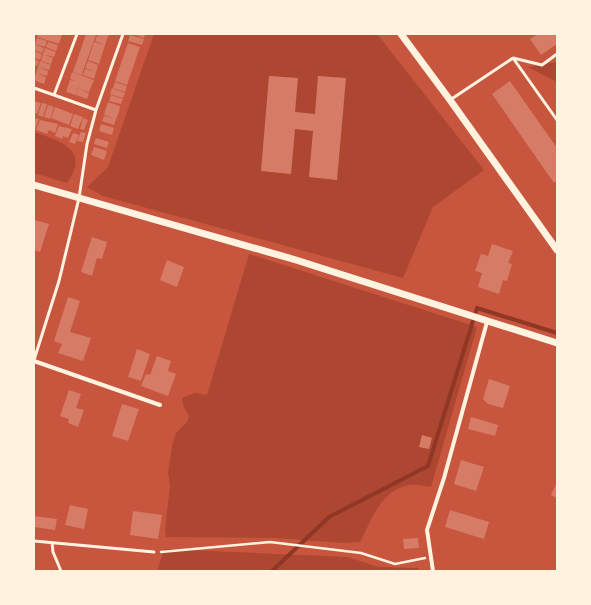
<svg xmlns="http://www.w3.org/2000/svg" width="591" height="605" font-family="Lato,sans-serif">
	<rect width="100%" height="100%" fill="#c8553d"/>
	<path fill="#ae4732" d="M154,34H377L484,170L433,207L403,278L103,196L87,187L108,167Z
		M557,62V82L528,67Z
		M34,132C60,141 91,150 67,183L34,173Z
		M249,254L477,327L431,487C424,486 415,484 409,485C380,491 372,519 360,542L342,543L276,538L166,537L165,530L170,486L168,473L172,446L176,433L187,422L189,416L183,405L182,398L195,393L207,395Z
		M164,549L347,557L379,567L418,568L420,571H157Z"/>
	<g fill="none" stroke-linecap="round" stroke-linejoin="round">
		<path stroke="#8f3625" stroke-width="4" d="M272,571L329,517L428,466L477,308L557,333"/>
	</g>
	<path fill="#d67c66" d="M38,34H60L62,35L59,44L37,37Z
		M86,34H109L107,39L96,35L84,68L79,66L84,68L82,75L73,72Z
		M133,34H145L144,38Z
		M538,34H557V44L541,55L530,39Z
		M130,35L144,39L142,45L128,41Z
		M97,36L107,39L105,45L95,41Z
		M37,38L47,41L45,47L35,44Z
		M48,42L58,45L56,51L46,47Z
		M94,42L105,45L99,64L88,60Z
		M128,43L140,47L127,85L115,81Z
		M34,44L44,48L42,53L34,50Z
		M45,48L56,52L54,57L43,54Z
		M34,51L42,54L40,60L34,58Z
		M43,54L53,58L51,64L41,61Z
		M34,59L39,61L37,66L34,65Z
		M40,61L51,65L49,70L38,67Z
		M88,61L98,65L96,72L85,68Z
		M38,67L48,71L47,76L36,73Z
		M85,69L96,72L94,79L83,75Z
		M72,72L94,80L89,92L78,89L79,83L76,95L66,92L70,80L76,81L70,79Z
		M36,73L46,77L44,84L34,80Z
		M269,76L298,78L295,112L315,114L318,76L346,78L337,180L309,177L313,131L295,129L291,174L261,171Z
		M510,81L557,148V180L554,183L492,94Z
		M115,82L127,86L125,92L113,88Z
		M112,88L125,93L123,98L110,94Z
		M78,89L89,93L87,99L76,95Z
		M111,95L123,99L121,104L109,101Z
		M34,101L41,103L37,114L34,113Z
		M108,102L120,106L119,112L106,108Z
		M42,103L47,104L43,117L38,115Z
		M48,105L54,107L50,119L44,117Z
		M55,107L73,114L69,125L51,118Z
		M106,108L119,112L116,119L104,115Z
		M74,114L83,117L78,129L70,126Z
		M104,116L116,119L114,125L102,121Z
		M34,118L39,119L35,130L34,129Z
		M83,118L88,120L84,130L80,129Z
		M40,120L58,124L55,133L49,130L47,134L36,130Z
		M101,124L114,128L112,135L99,131Z
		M59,126L72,129L68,138L63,136L62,139L55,136Z
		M81,132L86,133L83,142L77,141Z
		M73,133L79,135L75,144L69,142Z
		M96,138L109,142L107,148L94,144Z
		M94,147L107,151L104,160L91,155Z
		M35,220L49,224L40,252L34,250Z
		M92,237L107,242L102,259L97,258L92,276L81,272Z
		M492,244L513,251L508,263L512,264L507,281L503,280L499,294L478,287L482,273L475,271L481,254L488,256Z
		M167,260L184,267L177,287L160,280Z
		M68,297L80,301L70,332L91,338L83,361L58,353L62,344L54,341Z
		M137,349L150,354L141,381L128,377Z
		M157,356L171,361L168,371L176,374L168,396L141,386L146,374L150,375Z
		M489,379L510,386L503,408L488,404L483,399Z
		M69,390L81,394L76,408L84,410L78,427L68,423L69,419L60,416Z
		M122,404L139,409L128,441L112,436Z
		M471,417L498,425L495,436L468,429Z
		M422,435L432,438L429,449L419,447Z
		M461,460L484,467L476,491L454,484Z
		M557,482V498L551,495Z
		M70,505L88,509L84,529L65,525Z
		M450,510L489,522L484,539L445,527Z
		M133,511L162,515L158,539L130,535Z
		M34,516L57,519L55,530L34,527Z
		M418,538L419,548L404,549L403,539Z"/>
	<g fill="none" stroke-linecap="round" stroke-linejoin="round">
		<path stroke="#fff3e0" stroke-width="2.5" d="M161,552L270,542L361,553L395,564L425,558"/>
		<path stroke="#fff3e0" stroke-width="3" d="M77,34L54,95L96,110
			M513,58L557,120
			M34,88L54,95
			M450,100L513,58L542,65L557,54
			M34,360L59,281L79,198L87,144L96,110L123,34
			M34,541L154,552
			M52,543L53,552L61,571"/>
		<path stroke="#fff3e0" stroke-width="4" d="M34,361L160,405
			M433,571L427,530L444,478L487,322"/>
		<path stroke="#fff3e0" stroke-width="7" d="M401,34L450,100L557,250
			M34,185L296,260L557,343"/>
	</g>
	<rect width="591" height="605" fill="none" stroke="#fff3e0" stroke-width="70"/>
</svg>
